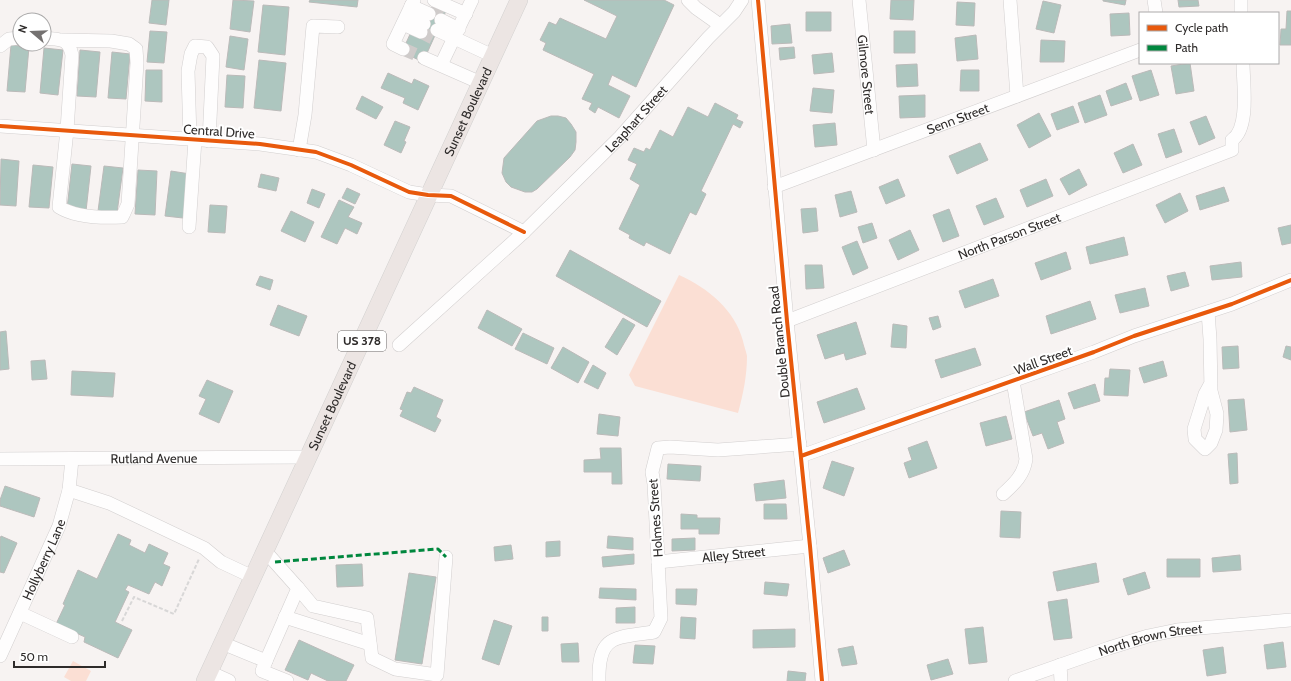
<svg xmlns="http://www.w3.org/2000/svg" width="1291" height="681" font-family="Cabin,sans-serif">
	<rect width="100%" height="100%" fill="#f7f3f2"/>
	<path fill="#fbdfd4" d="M679,275C708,288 735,310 743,341C744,346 746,351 747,356C747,376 743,395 738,413L635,386L629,375Z
		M73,661L91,671L86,681H71L64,677Z"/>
	<path fill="#adc6bf" stroke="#bbbab9" d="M152,0H169L166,25L149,23Z
		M233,0L254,1L250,32L230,29Z
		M310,0H358L357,7L309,2Z
		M584,0H664L674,5L636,87L612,75L608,85L630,96L619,118L598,107L595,113L589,109L592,103L582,99L594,74L543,50L546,43L540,40L549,22L556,25L560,18L606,39L617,16Z
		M891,0H914L913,20L890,19Z
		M1103,0H1126L1125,5L1103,1Z
		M1178,0H1198L1199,6L1179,7Z
		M1043,1L1061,5L1054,33L1036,29Z
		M957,2L975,3L974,26L956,25Z
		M263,5L289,7L285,55L258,52Z
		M433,5L446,11L423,62L402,52L411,32L419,35Z
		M1287,11H1291V45H1280L1281,29H1286Z
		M806,12H831V31H806Z
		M1129,13L1130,35L1111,36L1110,14Z
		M790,24L792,43L772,44L771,26Z
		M150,31L167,32L164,63L147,62Z
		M894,31H915V53H894Z
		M976,35L978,59L957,61L955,38Z
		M230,36L248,39L244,70L226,67Z
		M1041,40L1065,41L1064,62H1040Z
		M11,45L29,47L25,92L7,91Z
		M794,47L795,58L780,60L779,48Z
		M44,48L63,50L58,95L40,93Z
		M80,50L100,52L96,97L77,96Z
		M112,52L130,54L126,99L108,98Z
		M832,53L834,72L814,74L812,55Z
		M259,60L286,63L281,111L254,108Z
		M1190,63L1194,91L1176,94L1171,66Z
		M917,64L918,86L897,87L896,65Z
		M146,70H162V102L145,101Z
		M961,70H979V91H960Z
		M1151,70L1159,95L1140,101L1132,76Z
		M388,73L412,84L414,79L429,86L418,110L403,103L405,98L381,88Z
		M227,75L245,76L243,108L225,107Z
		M1126,83L1132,99L1111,106L1106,91Z
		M813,88L834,90L832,113L810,111Z
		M925,95V117L900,118L899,96Z
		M1100,95L1107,115L1085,123L1078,103Z
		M362,96L383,107L376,119L356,109Z
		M715,103L738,115L736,119L743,122L740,128L733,124L701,191L706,194L696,215L690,212L670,254L646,242L644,246L629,238L630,235L619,229L640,185L630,179L637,164L628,160L634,148L644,152L646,148L650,150L660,130L673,137L688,107L708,117Z
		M1073,106L1079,122L1057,130L1051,114Z
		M1039,113L1051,136L1029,148L1017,125Z
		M551,116H558L566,118L571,124L576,132V142L575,150L570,157L537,189L532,192H525L511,187L506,182L502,173L504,158L537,121Z
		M1206,116L1215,138L1199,145L1190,122Z
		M395,121L410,127L404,141L406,142L401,153L384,145Z
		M835,123L837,145L815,147L813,125Z
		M1174,129L1182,152L1166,158L1158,134Z
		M980,143L988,160L957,174L949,156Z
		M1133,144L1142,165L1123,173L1114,153Z
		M1,159L19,161L16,206L0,205Z
		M72,164L91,166L86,211L67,209Z
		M33,165L53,167L49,208L29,207Z
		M104,166L123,168L117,213L98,211Z
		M1079,169L1087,185L1069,195L1060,179Z
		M138,170L157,171L155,215L135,214Z
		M171,171L190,174L183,218L165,216Z
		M261,174L279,178L276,191L258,187Z
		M898,179L905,196L886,204L879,187Z
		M1046,179L1053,196L1027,207L1020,190Z
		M1224,187L1229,201L1200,210L1196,196Z
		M347,188L360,194L355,204L342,198Z
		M312,189L325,194L319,208L307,203Z
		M851,191L857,212L840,217L835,195Z
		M1180,193L1188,211L1165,223L1156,205Z
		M996,198L1004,217L984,225L976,206Z
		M339,200L354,207L348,217L362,223L357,234L345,228L337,244L321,237Z
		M210,205L227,206L225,233L208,232Z
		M816,208L818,231L803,233L801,209Z
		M949,209L959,236L943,242L933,215Z
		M291,211L314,222L305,242L281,231Z
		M872,223L877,238L863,243L858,227Z
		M1291,225V243L1282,245L1278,228Z
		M910,230L919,250L898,260L889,240Z
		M1124,237L1128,255L1090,264L1086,247Z
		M857,241L868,268L853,275L842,247Z
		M570,250L661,301L647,327L556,276Z
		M1066,252L1071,269L1041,280L1035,263Z
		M1241,262L1242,277L1212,280L1210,266Z
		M805,265H822L824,288L806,289Z
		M1185,272L1189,286L1171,291L1167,276Z
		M260,276L273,280L270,290L256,285Z
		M993,279L999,296L965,308L959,291Z
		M1145,288L1149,306L1120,313L1115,295Z
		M1090,301L1096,319L1051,334L1046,316Z
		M278,305L307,316L299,336L270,325Z
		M487,310L522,329L512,346L478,328Z
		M938,316L941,327L933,330L929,318Z
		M623,318L635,325L617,355L605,347Z
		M856,322L866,354L846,360L844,353L825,359L817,335Z
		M893,324L907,326L906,348L891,347Z
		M6,331L9,369L0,370V332Z
		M523,333L554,348L547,364L515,349Z
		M1238,346L1239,368L1223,369L1222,347Z
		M1286,346L1291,347V360L1283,357Z
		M563,347L589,362L578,383L551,368Z
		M975,348L981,365L941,378L935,360Z
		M45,360L47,379L32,380L31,361Z
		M1163,361L1167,376L1144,383L1139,368Z
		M593,365L606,373L598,389L584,382Z
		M1110,369L1130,370L1128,396L1104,395L1105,378H1109Z
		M72,371L115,373L113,397L71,395Z
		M207,380L233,391L219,423L199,414L206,399L199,396Z
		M1095,384L1100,401L1074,409L1068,393Z
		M414,387L443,400L436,417L441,420L435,432L400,416L403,410L400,409L407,392L411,393Z
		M857,388L865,409L824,423L817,402Z
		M1244,399L1247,430L1230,432L1228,400Z
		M1059,400L1065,419L1057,422L1064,443L1048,449L1042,433L1033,436L1024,412Z
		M599,414L620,417L618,436L597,434Z
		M1006,416L1012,439L986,446L980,423Z
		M927,441L937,468L909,478L904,463L912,460L908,448Z
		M600,448H621L622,484H612V472H584V460L601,459Z
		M1237,453L1238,483L1230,484L1228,454Z
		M832,461L854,468L844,496L823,488Z
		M668,464L701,466L700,481L667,479Z
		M784,480L786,498L756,501L754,484Z
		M5,486L40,498L34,517L0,506V500Z
		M764,504H786L787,519H764Z
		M1001,511L1021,512L1020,538L1000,537Z
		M681,514L697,515V518H720L719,534H699V529H681Z
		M118,534L131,540L129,545L145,553L149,544L168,553L163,564L170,567L162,586L155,582L149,594L128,585L125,590L129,592L115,622L132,630L118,658L84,642L85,637L56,624L65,605L63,604L78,570L97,579Z
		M1,536L17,543L4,573L0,572V539Z
		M608,536L633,538V550L607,548Z
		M695,538V550L672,551V539Z
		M560,541V556L546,557V542Z
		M511,545L513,559L495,561L494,547Z
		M844,550L850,565L828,573L823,558Z
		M634,554V564L603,567L602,557Z
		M1240,555L1241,570L1213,572L1212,558Z
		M1167,559H1200V577H1167Z
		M1096,563L1099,582L1057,591L1053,572Z
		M362,564L363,586L337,587L336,565Z
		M1145,572L1150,588L1128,595L1123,579Z
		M409,573L436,577L422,664L395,660Z
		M765,582L789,584L787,596L764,594Z
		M600,588L636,589V600L599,598Z
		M676,589H697L696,605L676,604Z
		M1067,599L1072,638L1054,640L1048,602Z
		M635,607V623H616V608Z
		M542,617H548V631H542Z
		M681,617L696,618L695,639L680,638Z
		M494,620L512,626L499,665L482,659Z
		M983,627L987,662L969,664L965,629Z
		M795,629V647L753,648V630Z
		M299,640L354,665L346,681H328L311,673L308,680L285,670Z
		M1283,642L1286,667L1267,669L1264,645Z
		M578,643L579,662H562L561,644Z
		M635,645L655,646L653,664L633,663Z
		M853,646L857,664L842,666L838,649Z
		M1223,647L1226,673L1207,676L1203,650Z
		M948,659L953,674L931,680L927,665Z
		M788,671L806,673L805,681H787Z"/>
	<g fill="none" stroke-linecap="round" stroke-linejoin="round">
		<path stroke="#cfcbca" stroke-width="13" stroke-dasharray="13 6" stroke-linecap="butt" d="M431,9L444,15
			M421,32L433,38
			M403,49L424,58"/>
		<g stroke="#d2cfcf" stroke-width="14">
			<g id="minor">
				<path d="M434,0L466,14"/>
				<path d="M688,0L696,8L720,25"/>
				<path d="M758,0L787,321L810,546L822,681"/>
				<path id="s1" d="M859,0L874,150"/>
				<path d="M1010,0L1017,96"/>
				<path d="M1154,0L1156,13"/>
				<path d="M1241,0V13"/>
				<path d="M411,6L429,14"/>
				<path d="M407,16L424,24"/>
				<path d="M441,20L459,29"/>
				<path d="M403,24L421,32"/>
				<path d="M437,30L493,56"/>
				<path d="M44,38C60,40 68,37 72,55L67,130L59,207C75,217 103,218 122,217L124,213L128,204L137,63L136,49L129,44L111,41L63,40"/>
				<path d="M0,46L9,39L20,38"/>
				<path d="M403,49L393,44L414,0"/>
				<path d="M424,58L481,83"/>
				<path d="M441,65L472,0"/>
				<path d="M0,126L260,144L316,152L351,165L409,192L428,195L451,196L524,232"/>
				<path d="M190,139L188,71L191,54L195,46L207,47L213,56L209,141"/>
				<path d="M299,150L305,115L313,26L338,27"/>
				<path id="s2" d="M774,187L1140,50"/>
				<path d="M189,227L195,140"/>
				<path d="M1208,312L1210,339L1211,391L1217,414L1216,430L1211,443L1205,449L1195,439L1194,429L1205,394L1211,383"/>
				<path id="s3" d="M787,321L1232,150V140C1250,128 1243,82 1243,63"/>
				<path id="s4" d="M399,345L524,232L620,137L708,38L734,12L742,0"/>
				<path d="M801,456L1094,352L1134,336L1232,304L1291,280"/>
				<path id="s5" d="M0,459L309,457"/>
				<path d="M69,490L109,503L204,548L221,562L253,577"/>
				<path d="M1003,494C1014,484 1024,475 1026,459L1013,381"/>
				<path d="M265,551L298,588L266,661"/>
				<path id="s6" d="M658,562L810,546"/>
				<path d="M298,588L313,606L367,618L372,658L395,669L437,675L446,557"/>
				<path d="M20,613L72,637"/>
				<path d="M285,617L370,644"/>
				<path d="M222,643L266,661L262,671L287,681"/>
				<path id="s7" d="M0,656L59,526L69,490L72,459"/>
				<path d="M1060,665L1061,681"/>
				<path d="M209,672L229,681"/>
				<path d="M599,681C598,634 615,638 654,632L661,618L654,484L652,472L658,448L670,447L718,450L800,444"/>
				<path id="s8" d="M1015,681L1109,648L1148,636L1177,630L1291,620"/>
			</g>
		</g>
		<g stroke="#d2d1d0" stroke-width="18">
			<g id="major">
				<path id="s9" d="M205,681L519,0"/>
			</g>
		</g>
		<path stroke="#d8d7d7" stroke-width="2" stroke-dasharray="4 2" stroke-linecap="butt" d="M122,621L134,597L174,614L199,559"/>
		<use href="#minor" stroke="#fefdfd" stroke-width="13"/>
		<use href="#major" stroke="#ece5e3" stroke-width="17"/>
		<path stroke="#00873e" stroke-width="3" stroke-dasharray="6 3" stroke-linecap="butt" d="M275,562L438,549L446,557"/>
		<g stroke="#fff" stroke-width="6">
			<path id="cycleway" d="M758,0L787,321L810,546L822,681
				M0,126L260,144L316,152L351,165L409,192L428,195L451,196L524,232
				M801,456L1094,352L1134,336L1232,304L1291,280"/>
		</g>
		<use href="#cycleway" stroke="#e8590c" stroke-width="4"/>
	</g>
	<g text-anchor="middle" stroke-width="4" stroke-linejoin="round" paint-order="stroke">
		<rect fill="#fff" stroke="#6d6b6a" stroke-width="1" x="338" y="331" width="48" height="20" rx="3"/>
		<g font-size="12" font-weight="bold" fill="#2e2b2a">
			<text x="362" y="345">US 378</text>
		</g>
		<g font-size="13" fill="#2e2b2a" stroke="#fff">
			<text dy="5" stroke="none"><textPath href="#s1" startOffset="75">Gilmore Street</textPath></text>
			<text dy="5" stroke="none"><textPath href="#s9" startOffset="627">Sunset Boulevard</textPath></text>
			<text dy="5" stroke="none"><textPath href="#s4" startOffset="328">Leaphart Street</textPath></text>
			<text dy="5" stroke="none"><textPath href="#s2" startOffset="196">Senn Street</textPath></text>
			<text transform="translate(219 131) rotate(4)" y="5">Central Drive</text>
			<text dy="5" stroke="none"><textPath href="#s3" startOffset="238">North Parson Street</textPath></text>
			<text transform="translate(779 342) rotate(-96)" y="5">Double Branch Road</text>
			<text transform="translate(1043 360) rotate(-20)" y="5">Wall Street</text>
			<text dy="5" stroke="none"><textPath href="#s9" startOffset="303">Sunset Boulevard</textPath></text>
			<text dy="5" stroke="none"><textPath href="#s5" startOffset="154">Rutland Avenue</textPath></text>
			<text transform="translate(655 518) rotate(-94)" y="5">Holmes Street</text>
			<text dy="5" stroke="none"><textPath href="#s6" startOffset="76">Alley Street</textPath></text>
			<text dy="5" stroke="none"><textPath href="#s7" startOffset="106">Hollyberry Lane</textPath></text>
			<text dy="5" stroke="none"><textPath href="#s8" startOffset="142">North Brown Street</textPath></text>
		</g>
	</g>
	<rect x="1139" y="12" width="140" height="52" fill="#ffffff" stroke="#abaaaa"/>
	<rect x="1147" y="25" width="20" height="6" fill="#e8590c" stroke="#abaaaa"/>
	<text x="1175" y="32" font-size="12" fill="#2e2b2a">Cycle path</text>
	<rect x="1147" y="45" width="20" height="6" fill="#00873e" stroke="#abaaaa"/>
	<text x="1175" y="52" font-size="12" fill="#2e2b2a">Path</text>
	<g transform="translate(32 32) rotate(289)"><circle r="19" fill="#ffffff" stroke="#abaaaa"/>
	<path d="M0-3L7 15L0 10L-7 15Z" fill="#747170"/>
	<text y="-6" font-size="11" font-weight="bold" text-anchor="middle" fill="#2e2b2a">N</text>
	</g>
	<path d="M14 661v6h91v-6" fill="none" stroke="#2e2b2a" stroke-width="2"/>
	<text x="20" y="661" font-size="12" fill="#2e2b2a" stroke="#ffffff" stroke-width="3" paint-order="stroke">50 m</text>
</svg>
